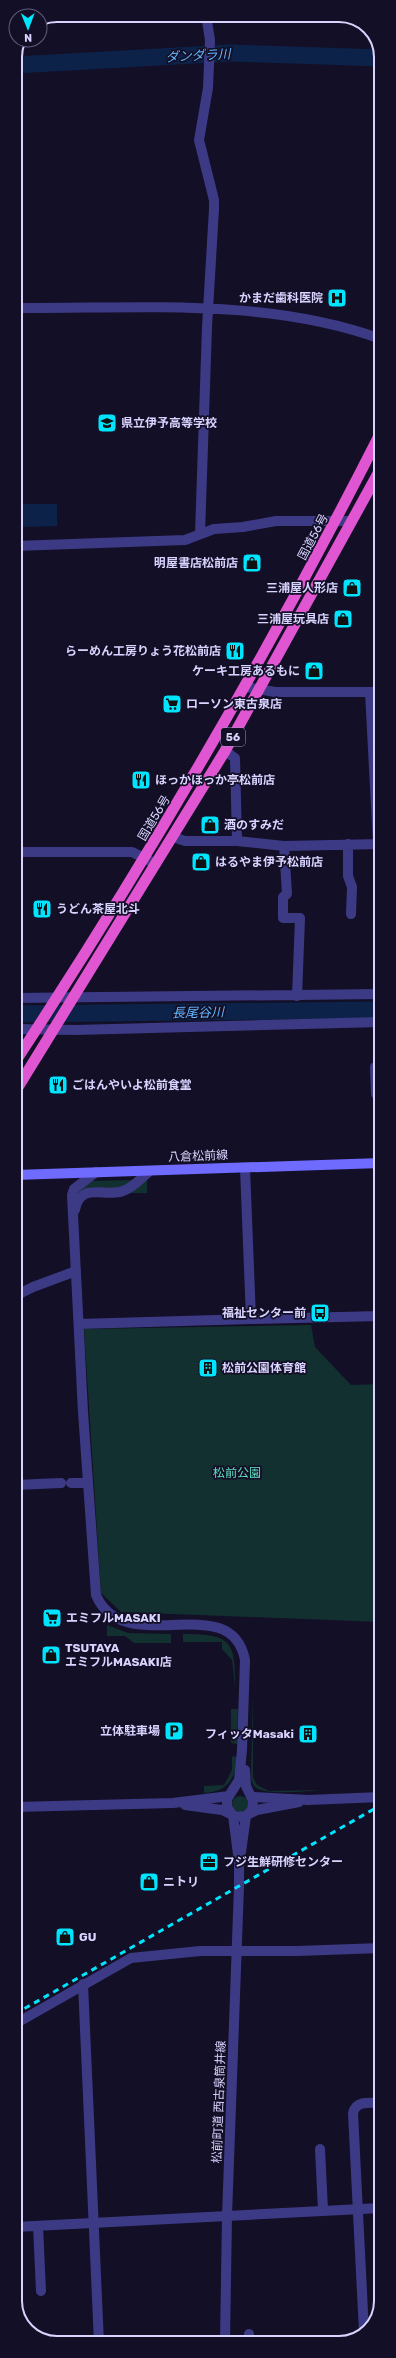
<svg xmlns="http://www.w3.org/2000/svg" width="396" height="2358" font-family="Rubik,'Noto Sans JP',sans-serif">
	<rect width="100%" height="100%" fill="#130f26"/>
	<path fill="#12302f" d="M134,1180L123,1189L74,1194L87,1181Z
		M143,1180H147V1193H124Z
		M311,1325L315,1347L351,1385L381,1384V1622L121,1612L101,1593L84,1329Z
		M107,1625L128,1633L171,1634V1643H134L125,1636H107Z
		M183,1634C230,1634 236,1640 235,1687L232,1660L222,1649V1642H183Z
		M253,1694V1777L257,1785L269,1791L323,1790C309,1791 265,1796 255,1787C251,1783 251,1778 251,1772Z
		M231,1709H238L237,1744L231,1743Z
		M232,1756L237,1757C236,1779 227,1792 204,1793V1786L224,1785L232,1770Z
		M232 1804a8 8 0 1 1 16 0a8 8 0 1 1-16 0Z"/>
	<path fill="#0c2248" d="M23,504H57V526L23,527Z"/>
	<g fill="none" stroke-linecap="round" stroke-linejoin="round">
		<path stroke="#0c2248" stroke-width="17" d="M15,65L231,53L381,58
			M15,1014L381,1010"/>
		<path stroke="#3d3a85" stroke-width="10" d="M15,308C136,309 265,297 381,339
			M200,534L207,327L214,209V200L199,140L208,88L210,40L206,15
			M15,546L185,540L214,529L243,527L276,521H350
			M246,687L275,692H381
			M370,692L378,844
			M225,751L235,758L237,841
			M173,837L185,841H237L284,846L381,844
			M348,844V876L352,887L351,914
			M284,846L287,894L283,897V918H300L297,996
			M15,852H132L156,864
			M15,998L381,994
			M15,1029L75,1030L381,1022
			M375,1067L376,1094L381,1098
			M245,1168L251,1319L381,1316
			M252,1797L308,1800L381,1797
			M249,1814L257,1810L299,1802
			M83,1984L99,2343
			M15,2024L131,1958L200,1951H297L381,1948
			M320,2149L323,2210
			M38,2226L41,2291
			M15,2227L381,2208
			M364,2332L353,2113C356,2100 370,2103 381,2103
			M249,2334V2343"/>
		<path stroke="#3d3a85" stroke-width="10" d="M96,1172L74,1189L72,1195L83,1412L96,1595C124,1661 231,1587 245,1660L242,1750L239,1780L227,1799V1807L231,1813
			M75,1210C80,1181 105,1198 123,1191C133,1188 142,1177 150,1171
			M15,1296L33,1287L76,1271
			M79,1324L251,1319
			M71,1483H88
			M15,1485L61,1483
			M185,1805L222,1810L237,1817L246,1816L252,1810L253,1801L246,1786L245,1770
			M15,1807L173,1803L229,1796
			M241,1852L246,1816
			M225,2343L227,2216L239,1886V1862L233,1815"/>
		<path stroke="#6f6bff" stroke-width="10" d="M15,1175L381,1163"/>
		<path stroke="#e055d1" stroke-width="11" d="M15,1062C149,858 271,649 381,432
			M15,1092L225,751L381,468"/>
		<path stroke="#00e5ff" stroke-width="3" stroke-dasharray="6 5" stroke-linecap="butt" d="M15,2014L381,1805"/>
	</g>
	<defs>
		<g id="hospital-square" transform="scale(1)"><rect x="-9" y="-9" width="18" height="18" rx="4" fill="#00e5ff" stroke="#130f26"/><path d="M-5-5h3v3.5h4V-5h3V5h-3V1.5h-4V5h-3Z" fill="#111"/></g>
		<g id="school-square" transform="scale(1)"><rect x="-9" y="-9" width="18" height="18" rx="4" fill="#00e5ff" stroke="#130f26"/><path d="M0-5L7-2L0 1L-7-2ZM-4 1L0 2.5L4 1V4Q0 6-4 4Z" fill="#111"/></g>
		<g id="shop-square" transform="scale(1)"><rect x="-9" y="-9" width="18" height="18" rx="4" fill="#00e5ff" stroke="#130f26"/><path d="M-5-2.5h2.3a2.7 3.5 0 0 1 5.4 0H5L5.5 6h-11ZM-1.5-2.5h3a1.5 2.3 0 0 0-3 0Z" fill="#111"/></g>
		<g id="restaurant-square" transform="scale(1)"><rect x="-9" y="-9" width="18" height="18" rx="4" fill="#00e5ff" stroke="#130f26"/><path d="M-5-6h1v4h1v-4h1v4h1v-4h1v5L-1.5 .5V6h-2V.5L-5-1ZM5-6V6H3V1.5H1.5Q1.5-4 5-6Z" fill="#111"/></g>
		<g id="supermarket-square" transform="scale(1)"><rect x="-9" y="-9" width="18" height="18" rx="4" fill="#00e5ff" stroke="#130f26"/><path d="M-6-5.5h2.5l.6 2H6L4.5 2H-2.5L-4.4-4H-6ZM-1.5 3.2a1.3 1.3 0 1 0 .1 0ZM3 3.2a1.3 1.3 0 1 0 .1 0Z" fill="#111"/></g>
		<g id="bus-square" transform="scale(1)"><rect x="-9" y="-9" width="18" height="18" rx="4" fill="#00e5ff" stroke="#130f26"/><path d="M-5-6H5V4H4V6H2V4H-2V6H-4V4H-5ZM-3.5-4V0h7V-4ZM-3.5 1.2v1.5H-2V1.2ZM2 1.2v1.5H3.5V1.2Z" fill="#111"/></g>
		<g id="building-square" transform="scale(1)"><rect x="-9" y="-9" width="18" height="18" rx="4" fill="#00e5ff" stroke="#130f26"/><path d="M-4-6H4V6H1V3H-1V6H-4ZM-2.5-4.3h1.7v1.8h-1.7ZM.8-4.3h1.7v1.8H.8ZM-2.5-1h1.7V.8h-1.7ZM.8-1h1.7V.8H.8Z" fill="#111"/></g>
		<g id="parking-square" transform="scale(1)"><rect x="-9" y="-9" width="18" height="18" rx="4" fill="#00e5ff" stroke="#130f26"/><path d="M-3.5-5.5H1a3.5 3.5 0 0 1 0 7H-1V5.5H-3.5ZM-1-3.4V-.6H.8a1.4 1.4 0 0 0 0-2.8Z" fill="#111"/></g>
		<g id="office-square" transform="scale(1)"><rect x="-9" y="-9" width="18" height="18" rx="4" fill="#00e5ff" stroke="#130f26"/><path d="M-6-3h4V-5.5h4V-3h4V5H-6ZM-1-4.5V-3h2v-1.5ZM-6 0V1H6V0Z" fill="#111"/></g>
	</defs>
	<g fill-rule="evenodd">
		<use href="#hospital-square" x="337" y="298"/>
		<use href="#school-square" x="107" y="423"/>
		<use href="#shop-square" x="252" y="563"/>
		<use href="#shop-square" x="352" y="588"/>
		<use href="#shop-square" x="343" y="619"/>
		<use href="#restaurant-square" x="235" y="651"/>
		<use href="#shop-square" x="314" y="671"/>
		<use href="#supermarket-square" x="172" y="704"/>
		<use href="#restaurant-square" x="141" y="780"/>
		<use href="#shop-square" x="210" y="825"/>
		<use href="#shop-square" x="201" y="862"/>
		<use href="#restaurant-square" x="42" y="909"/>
		<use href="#restaurant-square" x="58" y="1085"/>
		<use href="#bus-square" x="320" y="1313"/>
		<use href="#building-square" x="208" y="1368"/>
		<use href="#supermarket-square" x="52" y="1618"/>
		<use href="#shop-square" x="51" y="1655"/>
		<use href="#parking-square" x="174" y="1731"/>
		<use href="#building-square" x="308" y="1734"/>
		<use href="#office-square" x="209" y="1862"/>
		<use href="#shop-square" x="149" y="1882"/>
		<use href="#shop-square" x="65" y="1937"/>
	</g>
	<g text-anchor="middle" stroke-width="3.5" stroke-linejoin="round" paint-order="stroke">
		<rect fill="#130f26" stroke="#9e99be" stroke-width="1" x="221" y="728" width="24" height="18" rx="3"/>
		<g font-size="11" font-weight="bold" fill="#d9d4ff">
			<text x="233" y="741">56</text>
		</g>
		<g font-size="12" font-weight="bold" fill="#d9d4ff" stroke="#130f26" text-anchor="start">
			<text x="323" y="302" text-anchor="end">かまだ歯科医院</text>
			<text x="121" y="427">県立伊予高等学校</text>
			<text x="238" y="567" text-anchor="end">明屋書店松前店</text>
			<text x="338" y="592" text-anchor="end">三浦屋人形店</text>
			<text x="329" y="623" text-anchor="end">三浦屋玩具店</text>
			<text x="221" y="655" text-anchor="end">らーめん工房りょう花松前店</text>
			<text x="300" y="675" text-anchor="end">ケーキ工房あるもに</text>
			<text x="186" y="708">ローソン東古泉店</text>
			<text x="155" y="784">ほっかほっか亭松前店</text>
			<text x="224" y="829">酒のすみだ</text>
			<text x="215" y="866">はるやま伊予松前店</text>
			<text x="56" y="913">うどん茶屋北斗</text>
			<text x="72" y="1089">ごはんやいよ松前食堂</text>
			<text x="306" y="1317" text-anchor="end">福祉センター前</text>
			<text x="222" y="1372">松前公園体育館</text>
			<text x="66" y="1622">エミフルMASAKI</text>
			<text x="65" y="1652">TSUTAYA<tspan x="65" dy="14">エミフルMASAKI店</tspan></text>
			<text x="160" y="1735" text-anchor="end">立体駐車場</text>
			<text x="294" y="1738" text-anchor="end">フィッタMasaki</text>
			<text x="223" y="1866">フジ生鮮研修センター</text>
			<text x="163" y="1886">ニトリ</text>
			<text x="79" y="1941">GU</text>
		</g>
		<g font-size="12" fill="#d9d4ff" stroke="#130f26">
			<text transform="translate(313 537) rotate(-62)" y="4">国道56号</text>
			<text transform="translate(154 818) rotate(-59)" y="4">国道56号</text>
			<text transform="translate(198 1156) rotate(-2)" y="4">八倉松前線</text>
			<text transform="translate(219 2102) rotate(-88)" y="4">松前町道 西古泉筒井線</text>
		</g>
		<g font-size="12" fill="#5fe0c0" stroke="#130f26">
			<text x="237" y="1477">松前公園</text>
		</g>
		<g font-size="13" font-style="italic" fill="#62b6ff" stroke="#130f26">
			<text transform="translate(198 55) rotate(-3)" y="5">ダンダラ川</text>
			<text transform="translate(198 1012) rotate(-1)" y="5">長尾谷川</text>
		</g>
	</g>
	<path d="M0 0H396V2358H0ZM57 22H339A35 35 0 0 1 374 57V2301A35 35 0 0 1 339 2336H57A35 35 0 0 1 22 2301V57A35 35 0 0 1 57 22Z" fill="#130f26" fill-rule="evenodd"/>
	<path fill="none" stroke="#d9d4ff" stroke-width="2" d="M57 22H339A35 35 0 0 1 374 57V2301A35 35 0 0 1 339 2336H57A35 35 0 0 1 22 2301V57A35 35 0 0 1 57 22Z"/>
	<g transform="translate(28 28) rotate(179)"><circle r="19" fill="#130f26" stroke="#625e7d"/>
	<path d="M0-3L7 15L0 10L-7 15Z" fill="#00e5ff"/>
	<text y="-6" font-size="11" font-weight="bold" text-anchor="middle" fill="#d9d4ff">N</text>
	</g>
</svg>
